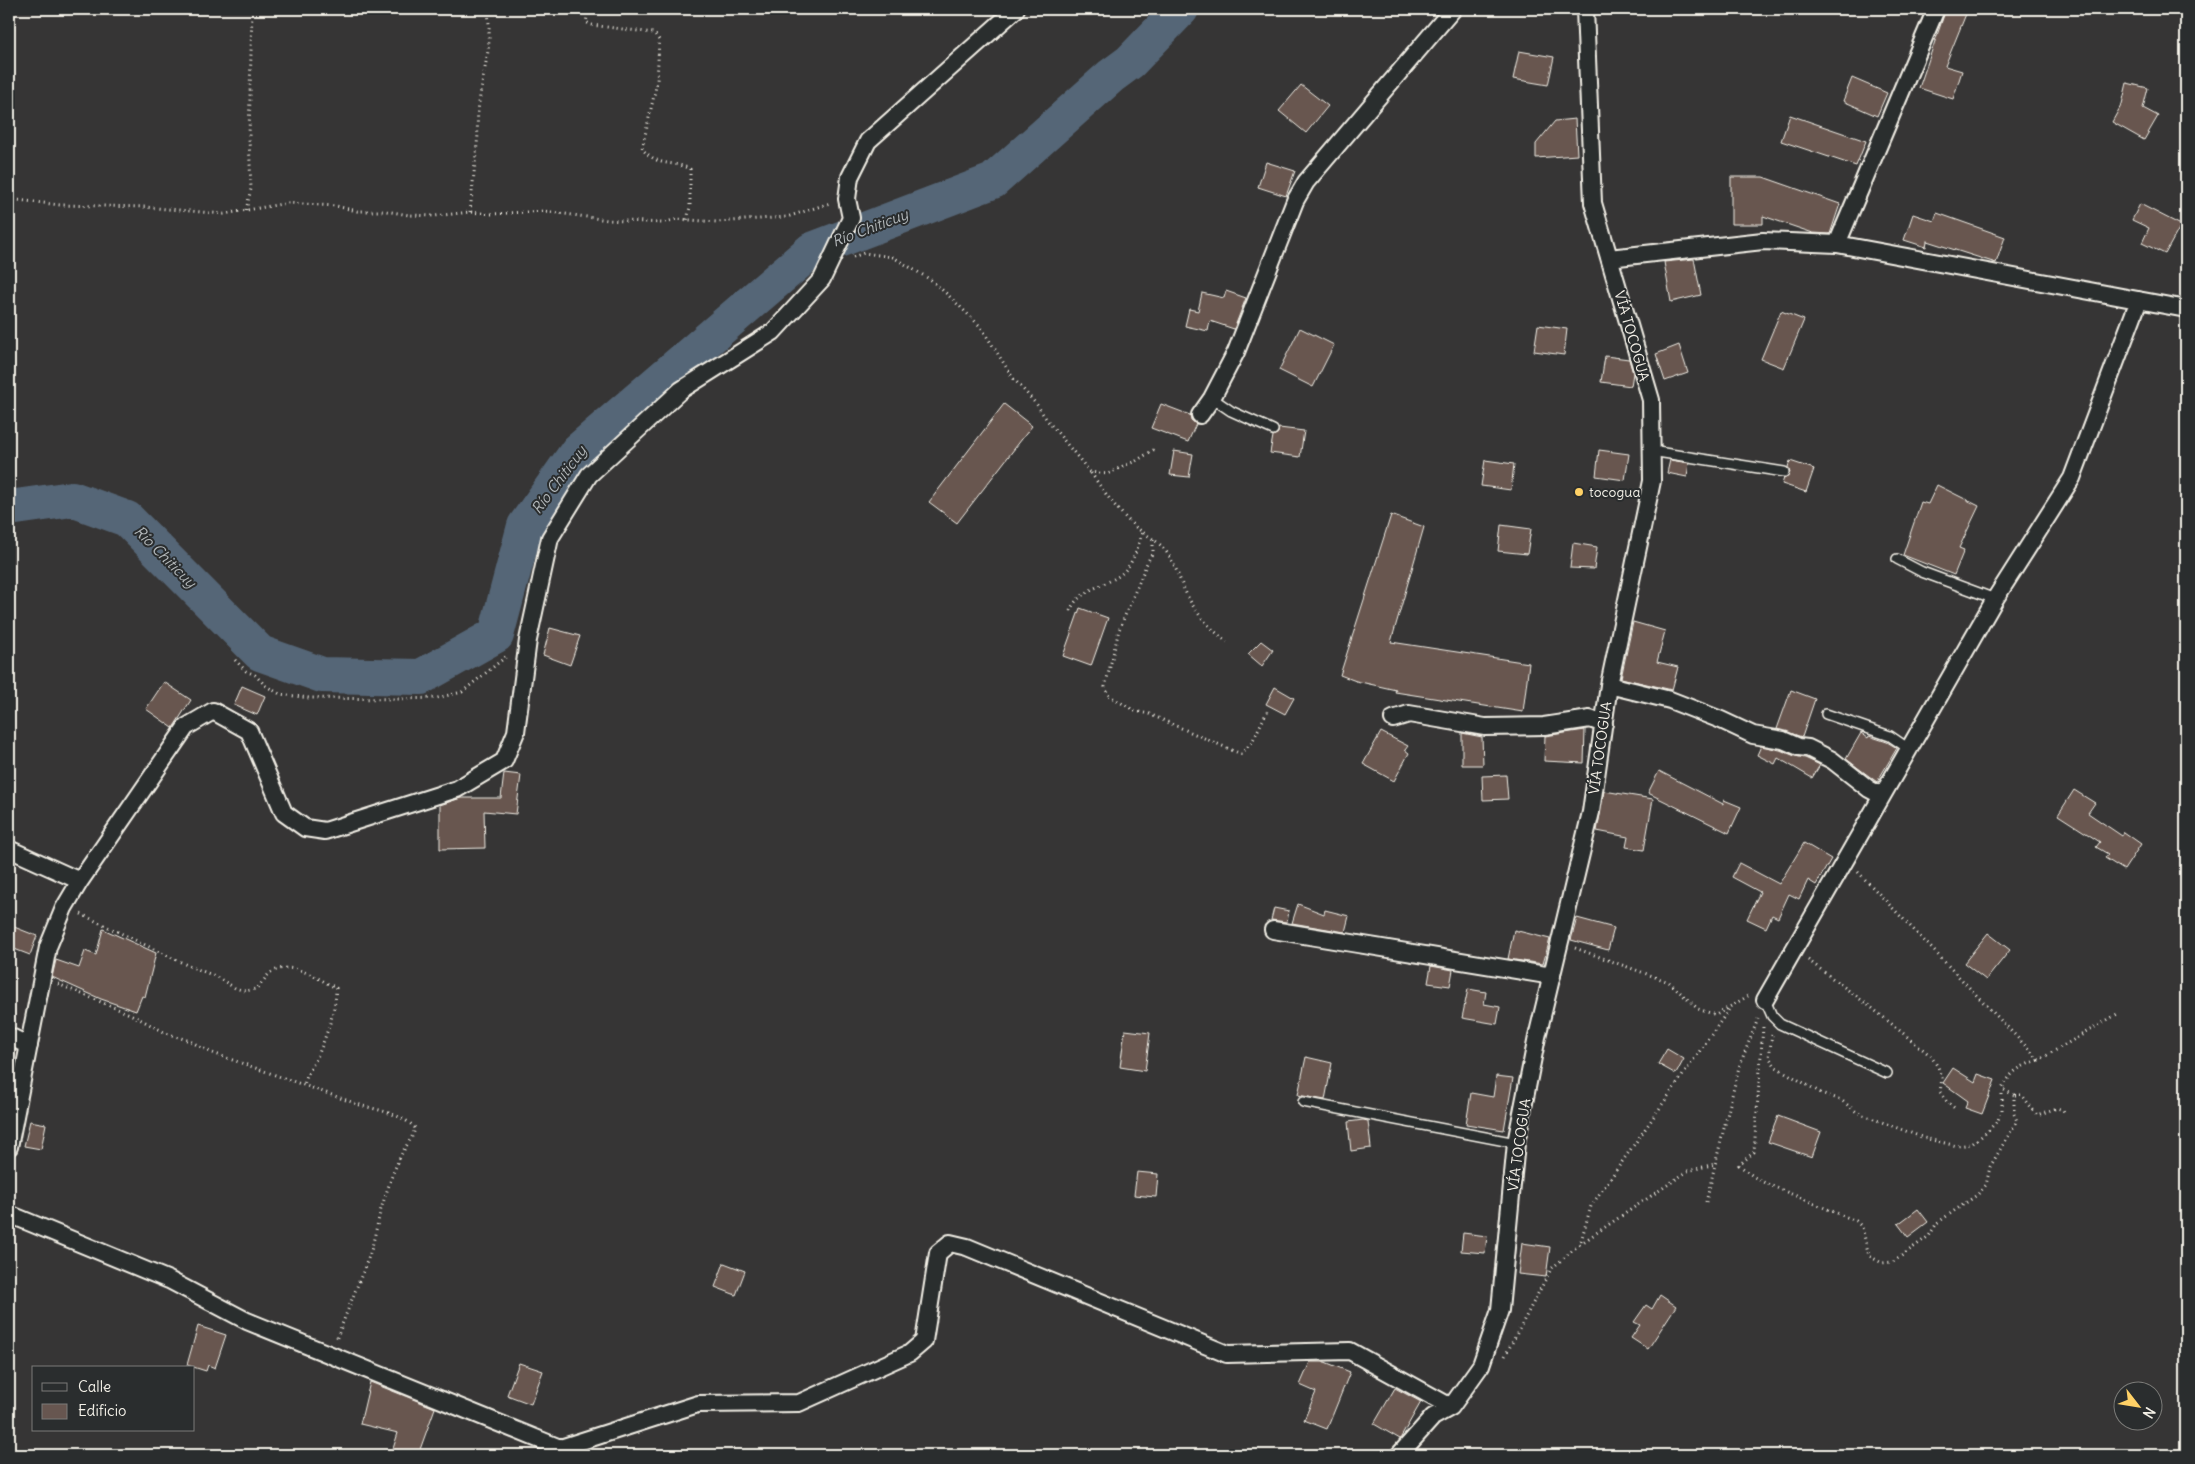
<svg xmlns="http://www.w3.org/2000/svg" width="2195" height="1464" font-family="Delius,sans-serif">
	<rect width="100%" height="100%" fill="#363535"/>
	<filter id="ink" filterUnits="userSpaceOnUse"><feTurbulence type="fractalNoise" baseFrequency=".02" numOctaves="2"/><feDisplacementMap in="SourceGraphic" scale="10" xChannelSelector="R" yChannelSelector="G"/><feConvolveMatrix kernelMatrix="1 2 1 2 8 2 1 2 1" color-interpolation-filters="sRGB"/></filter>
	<g filter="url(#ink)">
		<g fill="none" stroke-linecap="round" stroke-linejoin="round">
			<path stroke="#567" stroke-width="36" d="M9,508L72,499L127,519L260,653L322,675L421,677L496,635L525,526L578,451L812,250L993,181L1111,76L1130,62L1181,9"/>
		</g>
		<path fill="#675650" stroke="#f4f1e8" d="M1946,9H1968L1945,66L1962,71L1953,99L1919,88Z
			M1519,51L1554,57L1548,85L1513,79Z
			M1852,78L1887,93L1877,116L1843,101Z
			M2127,83L2148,88L2143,108L2158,116L2144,140L2112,122L2122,104Z
			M1301,85L1328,106L1306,133L1279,111Z
			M1790,115L1866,141L1856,166L1781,141Z
			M1575,119L1577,155L1536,158V144L1555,121Z
			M1266,162L1295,171L1286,196L1258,187Z
			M1731,177H1763L1840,204L1830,234L1813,233L1763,216V224H1731Z
			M2140,204L2181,225L2165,254L2142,243L2149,228L2132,220Z
			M1937,213L2005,237L1996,263L1927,241L1926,247L1904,240L1913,214L1934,221Z
			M1694,259L1701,295L1671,302L1664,262Z
			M1226,291L1246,298L1234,329L1210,321L1208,331L1185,326L1189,309L1198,311L1202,293L1224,298Z
			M1781,311L1804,320L1784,368L1761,359Z
			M1538,325L1567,329L1564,355L1534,351Z
			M1300,328L1334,345L1313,387L1279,370Z
			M1679,345L1688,373L1665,381L1656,354Z
			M1605,356L1629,359L1633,373L1631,386L1601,382Z
			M1004,404L1032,426L957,523L929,502Z
			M1161,404L1190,415L1191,420L1196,424L1188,442L1151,428Z
			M1279,428L1304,431L1300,457L1270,453L1273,436L1278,433Z
			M1599,450L1629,454L1625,480L1596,476Z
			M1174,451L1193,454L1189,477L1170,475Z
			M1485,460L1514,464L1511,490L1481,486Z
			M1670,460L1689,463L1687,477L1667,473Z
			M1790,461L1814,469L1806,492L1782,484L1784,478L1790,473L1788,467Z
			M1937,485L1979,506L1959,548L1964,550L1954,575L1903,555L1921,502L1928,504Z
			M1391,515L1424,527L1391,642L1529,663L1523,712L1395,692L1396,690L1356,681L1340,675Z
			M1501,525L1531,529L1527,554L1498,551Z
			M1573,543L1597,547L1594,569L1570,568Z
			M1080,608L1108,618L1091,666L1063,656Z
			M1633,622L1665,631L1657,662L1678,667L1672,690L1621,678Z
			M550,628L580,636L570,665L543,655Z
			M1261,641L1273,650L1262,666L1248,654Z
			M164,682L191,700L173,728L146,709Z
			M242,686L265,696L257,715L234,705Z
			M1275,687L1294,698L1285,714L1266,704Z
			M1791,690L1815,699L1802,737L1777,729Z
			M1585,730L1584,763L1544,761L1545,736Z
			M1381,732L1408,746L1405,750L1409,753L1394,781L1363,764Z
			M1462,733L1482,737L1483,765H1462Z
			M1861,733L1868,738L1869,736L1887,742L1897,748L1877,782L1846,759Z
			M1761,746L1780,750L1795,756L1805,758L1820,765L1812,778L1778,758L1775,764L1757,755Z
			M1659,771L1723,804L1724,800L1741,807L1729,833L1648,793Z
			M504,773L521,775L516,814L484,811L485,848L440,849V805L461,798H501Z
			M1506,775L1508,799L1483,800L1482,776Z
			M2074,790L2095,803L2088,813L2122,836L2124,832L2141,844L2124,870L2105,858L2108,854L2096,847L2100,842L2058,815Z
			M1604,791L1653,799L1644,850L1626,847L1628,837L1597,831Z
			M1804,843L1831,859L1816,885L1808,880L1799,899L1789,894L1778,918L1772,915L1766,928L1747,919L1760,892L1732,877L1739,863L1779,884Z
			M1298,904L1324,914L1325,910L1349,916L1345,932L1292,923Z
			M1274,908L1289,911L1287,922L1271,920Z
			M1577,918L1614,928L1608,950L1571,940Z
			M9,925L37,936L30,955L9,947Z
			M103,929L156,953L145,997L142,996L136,1011L101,999L52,977L56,960L79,968L85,951L96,955Z
			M1514,930L1550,939L1543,964L1508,959Z
			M1988,933L2010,950L1986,980L1964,963Z
			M1431,966L1453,970L1450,986L1428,983Z
			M1468,989L1486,992L1484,1004L1500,1007L1497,1024L1462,1018Z
			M1125,1030L1150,1033L1145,1071L1120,1067Z
			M1667,1049L1684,1059L1676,1074L1658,1064Z
			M1306,1057L1332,1063L1325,1100L1298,1095Z
			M1953,1068L1975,1082L1978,1074L1995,1080L1982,1114L1965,1108L1968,1101L1943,1083Z
			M1496,1076L1513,1078L1504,1130L1466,1124L1471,1093L1493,1097Z
			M1778,1116L1821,1132L1812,1157L1768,1142Z
			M1363,1120L1368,1121L1371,1148L1351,1151L1348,1122Z
			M30,1121L46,1124L41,1149L24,1146Z
			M1137,1172L1158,1174L1156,1197L1134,1195Z
			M1918,1209L1928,1222L1908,1237L1898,1224Z
			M1463,1233L1487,1236L1485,1253L1461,1251Z
			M1522,1243L1550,1247L1546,1277L1518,1274Z
			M724,1263L745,1271L736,1295L715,1287Z
			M1660,1295L1676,1306L1648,1349L1631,1338L1640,1325L1634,1322L1646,1305L1652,1309Z
			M198,1326L226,1335L215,1368L208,1365L206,1371L187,1365Z
			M1310,1362H1325L1350,1372L1327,1429L1304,1420L1316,1392L1300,1385Z
			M519,1363L543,1371L531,1404L507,1395Z
			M370,1382L435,1408L418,1455H391L398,1433L360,1424Z
			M1395,1388L1421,1402L1400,1439L1374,1424Z"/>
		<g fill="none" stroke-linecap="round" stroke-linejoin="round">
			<g stroke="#f4f1e8" stroke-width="12">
				<path id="service" d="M1212,398L1231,411L1273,430
					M1651,451L1784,472
					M1897,559L1922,572L1995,599
					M1826,714L1890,736L1909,749
					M1765,1000L1772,1016L1780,1024L1887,1073
					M1303,1102L1516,1143"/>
			</g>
			<g stroke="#f4f1e8" stroke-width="20">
				<path id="minor" d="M1837,244L1936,9
					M1609,258L1763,241L1837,244L2186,309
					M1200,415L1212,398L1236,352L1295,201L1306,182L1453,9
					M1609,685L1670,700L1721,720L1753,735L1783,740L1799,747L1808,748L1832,760L1869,789L1882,796
					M1393,719L1409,714L1485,727L1544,726L1590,719L1604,724
					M9,849L80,881
					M1273,930L1552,976
					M1765,1000L1995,599L2072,478L2139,300
					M9,1036L29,1046
					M9,1147L48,947L64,908L80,881L186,727L213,711L249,731L284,813L305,828L325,831L457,789L504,761L516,732L528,640L550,538L589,475L681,390L773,332L822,279L851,218L847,199L850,177L868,141L1016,9
					M9,1214L169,1280L247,1321L560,1448L698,1404L799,1403L910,1353L924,1341L938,1253L950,1243L967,1247L1227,1354L1350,1351L1451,1407
					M1399,1455L1433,1417L1451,1407L1481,1365L1500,1310L1516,1143L1537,1037L1591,812L1609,685L1652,481L1651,400L1593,203L1585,9"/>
			</g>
			<path stroke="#f4f1e8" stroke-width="3" stroke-dasharray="1 4" stroke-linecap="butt" d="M589,9L586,22L591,25L654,33L659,40L657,82L642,149C662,169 668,159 690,169V207L687,220
				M9,54L14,25L12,10
				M9,199L60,205L145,207L224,214L288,203L336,206L357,211H386L409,215L435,216L470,212L491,214L544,211L608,220L662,223L677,219L717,222L787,217L830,203
				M246,210L251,189L249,137L252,9
				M470,212L478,135C475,111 484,76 488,51C490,38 489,22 488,9
				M853,257L864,253L893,257L931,280L948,295L981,327L1013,378L1037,405L1047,420L1090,472L1108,474L1123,466L1136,461L1155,449
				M1091,473C1103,490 1116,509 1132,524C1142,533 1156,539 1165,550C1176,564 1179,580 1187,595C1196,614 1211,629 1227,642
				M1153,540V552L1147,563L1119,630L1105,687L1108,695L1135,711L1149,714L1241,754L1252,742L1269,708
				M1070,611C1078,591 1101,587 1117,577C1132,568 1138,548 1142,532
				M235,660L246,671L255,675L266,686L280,694L309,698L399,699L437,698L462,692L508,655
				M1858,872L2039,1060L2119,1013
				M81,914L189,966L215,976L235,988L245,991L256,989C261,985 265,978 269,974C290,958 318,979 336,988C336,1010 327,1033 319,1053C314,1064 307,1073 304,1085
				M1575,948L1669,982L1698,1009L1716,1015L1748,996
				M1808,960L1872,1008L1931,1056L1938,1067L1942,1078L1940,1092L1947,1102L1957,1110
				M58,984L132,1015L166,1033L190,1041L210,1052L363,1106C380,1110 403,1115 415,1128L413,1135L402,1153L393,1173L381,1209L371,1251L336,1340
				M1763,1027L1754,1152L1739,1165L1754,1177L1765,1183L1856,1221L1862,1227L1869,1256L1882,1263L1893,1262L1929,1236L1937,1223L1977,1195L1986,1185L1990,1167L2017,1121L2014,1114V1095L2002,1089C2011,1071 2020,1066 2039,1060
				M1772,1035L1769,1057L1776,1067L1821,1093L1841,1100L1858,1113L1924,1138L1957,1146L1972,1144L1987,1132L1998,1120L2002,1110V1090
				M2015,1095H2022L2037,1115L2057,1108L2063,1110L2065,1114
				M1706,1202L1739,1067L1758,1019
				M1580,1244L1688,1171L1715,1164
				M1505,1356L1551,1269L1580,1244L1591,1206L1730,1008"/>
			<use href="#service" stroke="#2a2d2e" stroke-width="9"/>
			<use href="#minor" stroke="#2a2d2e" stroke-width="16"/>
		</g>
	</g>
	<circle fill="#ffd166" stroke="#2a2d2e" stroke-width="2" cx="1579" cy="492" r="5"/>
	<g text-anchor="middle" stroke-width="4" stroke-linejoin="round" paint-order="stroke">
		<g font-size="14" fill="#f4f1e8" stroke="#2a2d2e">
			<text transform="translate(1632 336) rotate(74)" y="5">VÍA TOCOGUA</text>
			<text transform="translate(1600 748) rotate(-82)" y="5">VÍA TOCOGUA</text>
			<text transform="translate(1519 1145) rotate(-82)" y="5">VÍA TOCOGUA</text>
		</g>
		<g font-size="14" fill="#f4f1e8" stroke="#2a2d2e" text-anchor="start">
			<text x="1589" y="497">tocogua</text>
		</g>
		<g font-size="15" font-style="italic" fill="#b4b9bb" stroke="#2a2d2e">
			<text transform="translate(870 228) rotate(-21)" y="5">Río Chiticuy</text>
			<text transform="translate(559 480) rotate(-53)" y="5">Río Chiticuy</text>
			<text transform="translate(165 557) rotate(45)" y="5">Río Chiticuy</text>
		</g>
	</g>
	<rect width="2195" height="1464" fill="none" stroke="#2a2d2e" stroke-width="30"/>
	<rect x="15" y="15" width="2165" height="1434" fill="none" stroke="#f4f1e8" stroke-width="2" filter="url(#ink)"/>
	<rect x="32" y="1366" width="162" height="65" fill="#2a2d2e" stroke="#7b7b78"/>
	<rect x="42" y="1383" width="25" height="8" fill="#2a2d2e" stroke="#7b7b78"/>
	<text x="78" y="1392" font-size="15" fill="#f4f1e8">Calle</text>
	<rect x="42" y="1404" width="25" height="15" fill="#675650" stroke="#7b7b78"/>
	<text x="78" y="1416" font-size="15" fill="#f4f1e8">Edificio</text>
	<g transform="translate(2138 1406) rotate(121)"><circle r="24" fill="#2a2d2e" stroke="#7b7b78"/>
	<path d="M0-4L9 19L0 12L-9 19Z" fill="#ffd166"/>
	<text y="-8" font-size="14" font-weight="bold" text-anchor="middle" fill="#f4f1e8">N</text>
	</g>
</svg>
